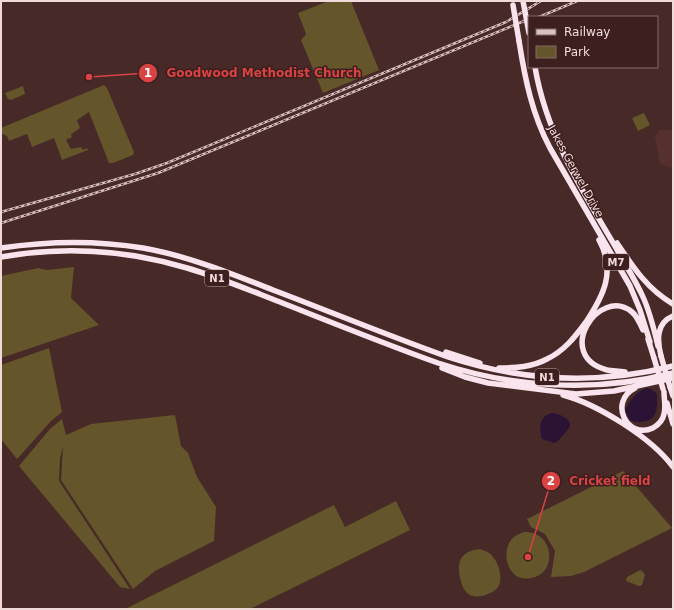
<svg xmlns="http://www.w3.org/2000/svg" width="674" height="610" font-family="'DejaVu Sans',sans-serif">
	<rect width="100%" height="100%" fill="#472928"/>
	<path fill="#56302f" d="M659,130H673V168L660,164L655,137Z"/>
	<path fill="#64552a" d="M329,1H351L379,70L323,93L301,40L306,34L298,13Z
		M104,85L107,88L134,152L133,155L113,163H109L89,112L77,120L80,128L71,134L72,137L66,140L71,149L81,147L83,150L87,148L88,150L62,160L54,138L32,147L27,134L9,141L7,136L1,133V128Z
		M23,86L25,94L11,100L8,99L5,93Z
		M644,113L650,125L638,131L632,118Z
		M74,267L71,298L99,325L1,358V276L38,268L47,270Z
		M49,348L62,412L51,421L17,459L1,439V365Z
		M175,415L181,446L188,453L197,477L216,507L214,541L155,571L133,589L61,480L63,446L60,458L59,481L130,589L120,587L19,466L50,429L62,419L66,435L91,424Z
		M623,471L672,528L584,572L571,576L551,577L555,551L545,534L531,527L527,519Z
		M396,501L410,530L250,609H127L129,607L334,505L345,527Z
		M524,532C555,531 558,574 531,578C525,579 519,579 514,574C505,566 504,549 511,540C514,536 519,534 524,532Z
		M480,549C485,551 490,552 493,557C500,565 505,584 494,591C487,595 475,600 467,593C460,586 455,563 463,556C468,551 473,550 480,549Z
		M640,570L642,571L645,575L642,585L639,586L626,581L627,577Z"/>
	<path fill="#2a1335" d="M646,388L651,389L657,394C657,402 658,410 654,416C650,422 639,423 632,421C628,419 627,414 625,410C630,400 636,392 646,388Z
		M552,413C559,414 571,418 570,426C569,429 559,440 557,442L554,443L542,439C539,428 539,416 552,413Z"/>
	<g fill="none" stroke-linecap="round" stroke-linejoin="round">
		<path stroke="#f9e3ed" stroke-width="5.5" d="M519,41C525,79 532,114 550,148L630,286L640,310L650,342
			M535,67C546,133 581,189 615,246C624,263 635,279 643,297C650,312 654,329 658,346
			M617,243C633,267 647,289 673,304
			M1,248C48,241 95,240 143,248C188,256 230,273 273,290C331,312 389,336 448,357C521,381 598,385 673,366
			M1,257C63,246 127,250 187,268C218,277 249,290 280,302C333,323 385,344 438,363C514,388 595,393 673,373
			M648,339L654,358
			M446,352L480,363
			M661,356C657,340 656,323 673,316
			M442,368L465,377L488,383L576,394L614,391L673,378
			M499,368C516,368 532,367 547,359C564,351 575,337 586,322C604,295 616,271 599,240
			M625,372C619,371 613,371 607,370C553,356 599,285 632,312C637,316 640,323 643,330
			M670,387L673,396
			M635,388C608,402 627,440 653,428C658,425 663,420 664,414C666,407 664,399 664,392
			M563,395C597,404 652,438 673,467
			M667,403L673,424"/>
		<g stroke="#d7c1c0" stroke-width="2.5">
			<path id="rail" d="M539,17L577,1
				M1,212L135,174L167,163L506,22L541,1
				M1,223L158,173L529,19"/>
		</g>
		<use href="#rail" stroke="#3c1f1e" stroke-width="1" stroke-dasharray="3" stroke-linecap="butt"/>
		<path stroke="#f9e3ed" stroke-width="5.5" d="M523,1L529,33
			M513,5L519,41
			M661,356L670,387
			M654,358L663,389"/>
	</g>
	<g text-anchor="middle" stroke-width="3" stroke-linejoin="round" paint-order="stroke">
		<g fill="#3c1f1e" stroke="#baa3a2" stroke-width="1">
			<rect x="603" y="254" width="26" height="16" rx="3"/>
			<rect x="205" y="270" width="24" height="16" rx="3"/>
			<rect x="535" y="369" width="24" height="16" rx="3"/>
		</g>
		<g font-size="10" font-weight="bold" fill="#f0dbda">
			<text x="616" y="266">M7</text>
			<text x="217" y="282">N1</text>
			<text x="547" y="381">N1</text>
		</g>
		<g font-size="11" fill="#f0dbda" stroke="#3c1f1e">
			<text transform="translate(576 171) rotate(61)" y="4">Jakes Gerwel Drive</text>
		</g>
	</g>
	<path fill="none" stroke="#da4343" stroke-width="1.5" d="M89 77L148 73M528 557L551 481"/>
	<g fill="#da4343" stroke="#3c1f1e" stroke-width="1.5">
		<circle cx="89" cy="77" r="4"/>
		<circle cx="528" cy="557" r="4"/>
		<circle cx="148" cy="73" r="10"/>
		<circle cx="551" cy="481" r="10"/>
	</g>
	<g font-size="12" text-anchor="middle" font-weight="bold" fill="#fff">
		<text x="148" y="77">1</text>
		<text x="551" y="485">2</text>
	</g>
	<g font-size="12" text-anchor="middle" font-weight="bold" fill="#da4343" stroke="#3c1f1e" stroke-width="3" stroke-linejoin="round" paint-order="stroke">
		<text x="264" y="77">Goodwood Methodist Church</text>
		<text x="610" y="485">Cricket field</text>
	</g>
	<rect width="674" height="610" fill="none" stroke="#f0dbda" stroke-width="4"/>
	<rect x="528" y="16" width="130" height="52" fill="#3c1f1e" stroke="#846a69"/>
	<rect x="536" y="29" width="20" height="6" fill="#d7c1c0" stroke="#846a69"/>
	<text x="564" y="36" font-size="12" fill="#f0dbda">Railway</text>
	<rect x="536" y="46" width="20" height="12" fill="#64552a" stroke="#846a69"/>
	<text x="564" y="56" font-size="12" fill="#f0dbda">Park</text>
</svg>
